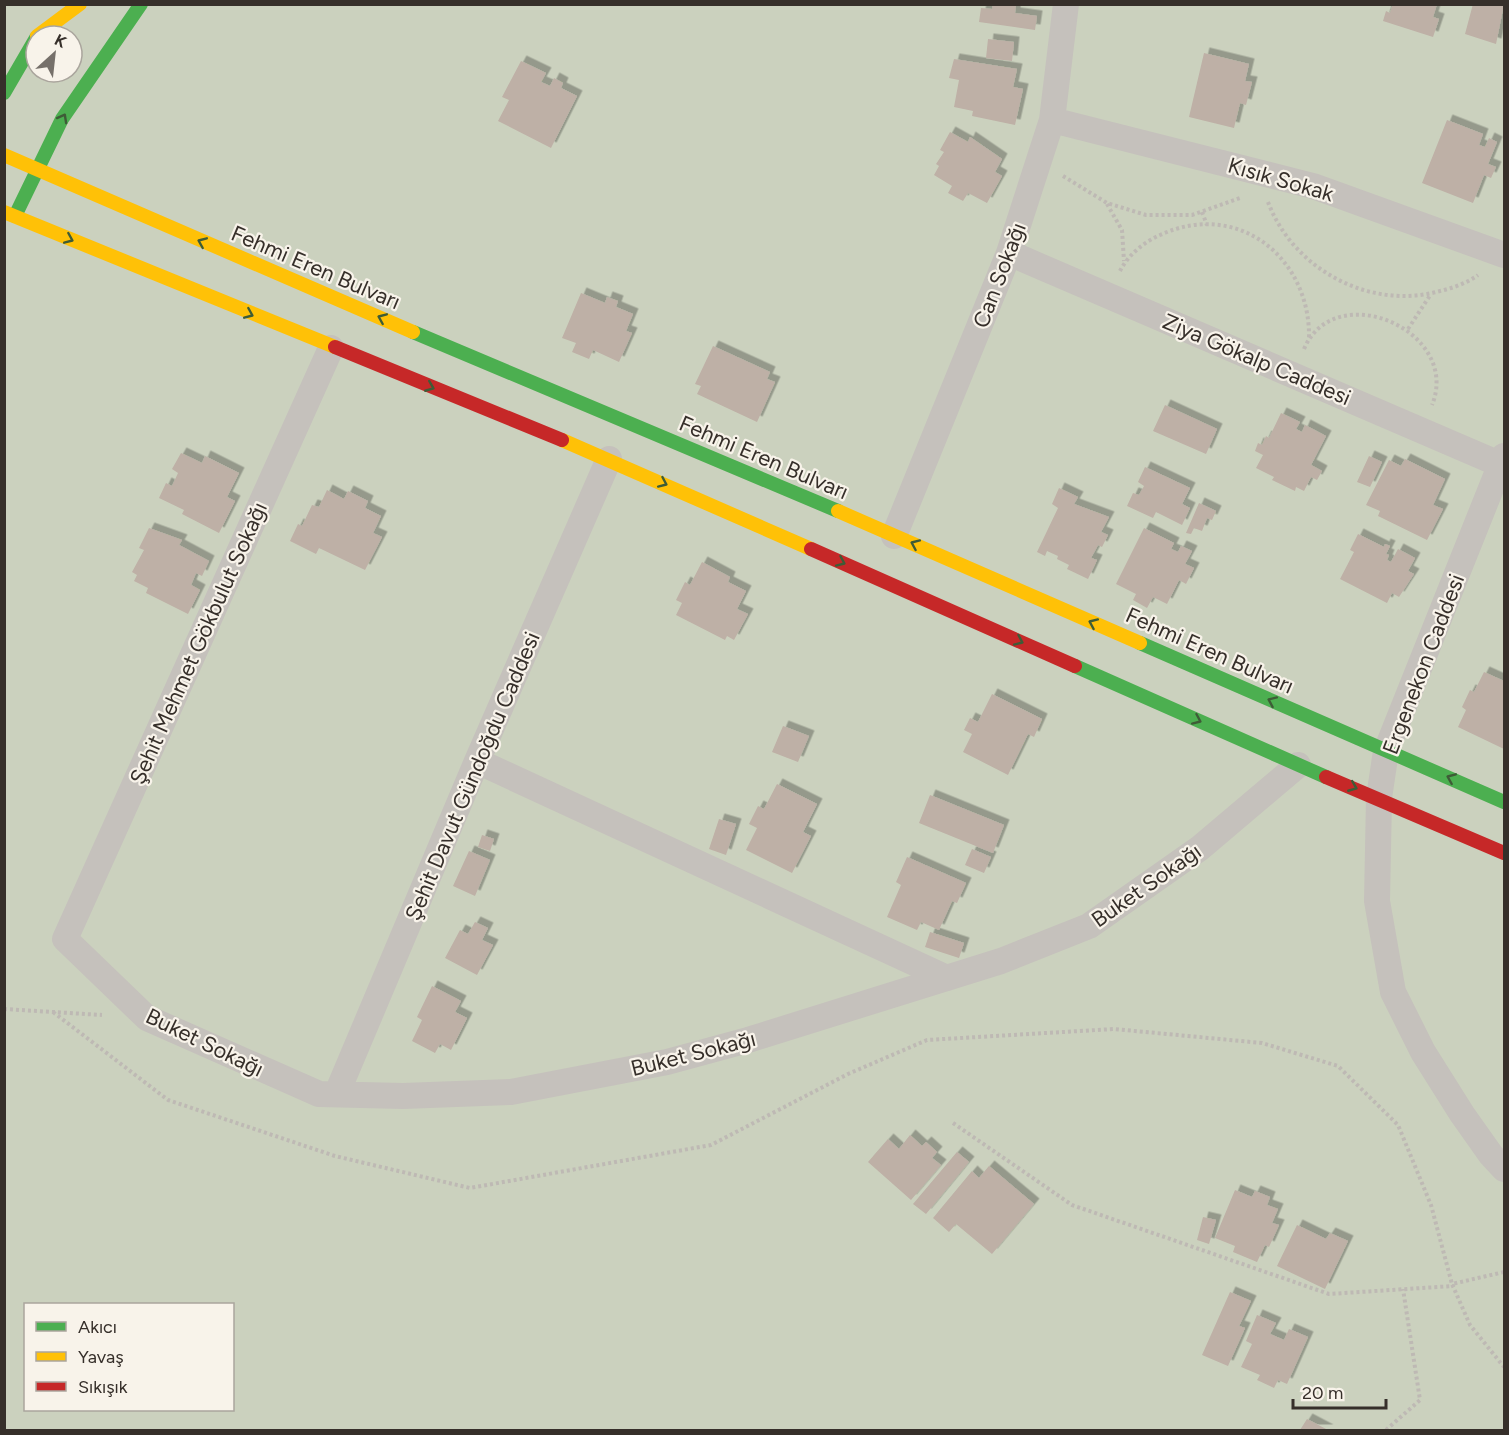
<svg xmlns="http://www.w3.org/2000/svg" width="1509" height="1435" font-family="Figtree,sans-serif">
	<defs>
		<filter id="shadow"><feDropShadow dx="5.5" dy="-5.5" stdDeviation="0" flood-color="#0004"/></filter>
	</defs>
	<rect width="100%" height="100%" fill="#ece9e2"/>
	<path fill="#cbd1be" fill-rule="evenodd" d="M4,5H1504V1430H5ZM36,36H72V72H36ZM26,1304H232V1410H26Z"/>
	<path fill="#beb0a6" filter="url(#shadow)" d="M993,4H1016L1015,13L1037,16L1035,30L979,22L981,8L992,9Z
		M1393,4H1437L1433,17L1439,19L1433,37L1383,21L1386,11L1390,13Z
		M1473,4H1504L1496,44L1465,34Z
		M988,39L1014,42L1012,61L986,58Z
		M1204,53L1249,64L1245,81L1252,82L1246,105L1240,103L1234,128L1189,117Z
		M954,59L1017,69L1013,87L1023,89L1015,125L972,116L973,111L954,107L959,80L949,78Z
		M521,61L546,73L541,82L550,86L554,78L563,83L561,88L577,96L551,148L498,121L509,100L502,97Z
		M1447,120L1483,134L1479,145L1485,147L1489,138L1497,142L1488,164L1496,167L1491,178L1484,175L1473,203L1422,183Z
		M950,132L968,142L970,137L1002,159L995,172L1002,176L987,203L968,193L963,201L948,193L952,186L934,175L939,166L936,164L944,152L940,150Z
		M581,293L605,303L607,297L618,301L616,307L633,314L626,331L632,333L619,362L593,350L589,359L572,352L576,343L562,338Z
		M713,346L770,372L767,379L775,382L757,422L697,394L701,386L695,384Z
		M1165,405L1217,429L1206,454L1153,431Z
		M1281,413L1300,422L1296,429L1302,432L1305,425L1326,436L1311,465L1322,471L1317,480L1311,477L1304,491L1296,487L1295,491L1272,480L1274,477L1256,468L1263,455L1255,451L1258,443L1262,445L1266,436L1269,438Z
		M181,453L202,463L205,456L239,473L227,497L235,501L219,533L182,514L184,510L159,498L166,483L172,486L178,473L172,469Z
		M1369,456L1382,462L1370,487L1357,482Z
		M1405,459L1445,479L1433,505L1443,509L1427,540L1378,516L1380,511L1366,505L1389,460L1401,466Z
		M1145,467L1190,488L1182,504L1190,508L1182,525L1156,512L1153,518L1127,506L1133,493L1139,495L1144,486L1138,482Z
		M1059,488L1078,497L1074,504L1109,517L1101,532L1108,535L1102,547L1098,545L1091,558L1097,560L1088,579L1067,569L1069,565L1057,559L1058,556L1047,551L1045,556L1037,552L1058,508L1052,504Z
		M327,490L344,499L348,491L368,501L365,508L381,516L373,533L382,537L365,570L319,548L316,554L290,541L298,524L302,526L312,505L319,507Z
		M1199,503L1216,511L1212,520L1207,518L1202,531L1194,528L1191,534L1186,533Z
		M149,528L182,540L179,545L209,561L202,576L196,573L191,585L200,590L188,614L146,593L148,588L134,581L137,575L132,572L144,550L139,548Z
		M1144,528L1174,543L1171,549L1178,552L1181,546L1192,551L1185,564L1194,568L1186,584L1179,580L1167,604L1153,597L1147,608L1133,600L1136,594L1116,584Z
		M1358,534L1384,547L1385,544L1390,546L1386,554L1389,555L1387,560L1391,562L1398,549L1415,558L1408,571L1414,574L1399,597L1392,593L1387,603L1340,579L1354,552L1350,550Z
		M702,562L730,577L728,582L746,591L737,609L748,614L734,640L727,636L725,640L676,615L682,603L676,600L685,582L690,585Z
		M1484,672L1504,681V749L1458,727L1466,710L1462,707L1470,690L1474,692Z
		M992,694L1042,719L1034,737L1028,734L1008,775L963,752L972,734L964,730L970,718L978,722Z
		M783,726L809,736L798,762L772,752Z
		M777,784L817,804L803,832L811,836L792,873L746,850L757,828L749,824L758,806L764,809Z
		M930,795L1004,825L993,853L919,823Z
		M719,819L736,824L726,855L709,849Z
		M482,835L494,839L490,851L478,847Z
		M972,849L991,857L984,873L965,865Z
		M469,851L490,860L475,896L453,886Z
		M907,857L966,883L957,903L952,901L939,930L921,922L917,930L887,917L901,885L896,882Z
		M475,922L488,928L482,940L493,945L477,975L445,958L460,930L468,934Z
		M930,932L964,943L959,958L925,947Z
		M432,986L461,1001L455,1012L467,1018L451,1050L440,1044L435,1053L412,1041L422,1020L417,1017Z
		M910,1135L922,1146L926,1142L937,1152L932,1158L941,1165L911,1200L868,1162L888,1139L899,1149Z
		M957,1152L969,1162L926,1214L913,1204Z
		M989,1166L1034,1204L992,1254L956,1224L949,1232L933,1218L972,1171L979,1178Z
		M1235,1190L1252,1197L1255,1191L1270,1197L1267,1205L1278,1209L1272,1223L1279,1225L1269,1247L1265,1245L1257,1262L1233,1252L1235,1246L1215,1238Z
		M1203,1217L1216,1220L1209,1244L1197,1240Z
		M1297,1225L1326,1239L1330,1233L1348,1241L1325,1289L1277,1266Z
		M1230,1292L1251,1301L1239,1326L1245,1328L1228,1366L1202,1355Z
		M1257,1315L1276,1323L1270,1334L1284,1340L1289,1329L1308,1337L1287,1384L1278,1380L1274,1388L1257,1380L1260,1375L1241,1367L1252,1344L1246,1341Z
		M1307,1419L1328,1430H1300Z"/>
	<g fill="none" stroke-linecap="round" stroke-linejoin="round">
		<path stroke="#beb9b4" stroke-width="4" stroke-dasharray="3 3" stroke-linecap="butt" d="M1063,176L1107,203L1146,215H1192L1240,198
			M1268,202C1293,269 1370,311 1440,291C1453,288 1467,283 1478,275
			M1107,204L1122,230L1124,261
			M1202,212L1207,225
			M1120,271C1128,255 1144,242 1160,235C1238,199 1311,258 1309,339
			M1408,329L1431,294
			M1304,349C1335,276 1462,331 1432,405
			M4,1009L102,1015
			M53,1012L168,1100L335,1156L470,1188L711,1145L848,1074L927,1040L1114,1029L1262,1043L1338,1066L1398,1125L1431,1205L1452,1284
			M953,1123L1072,1205L1329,1294L1453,1286
			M1504,1272L1452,1284L1470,1325L1504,1367
			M1386,1430L1420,1400L1403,1289"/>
		<path stroke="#c5c1bc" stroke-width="26" d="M1052,120L1313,186L1504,255
			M1009,253L1504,466
			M331,348L65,939L147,1018L319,1094L403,1096L511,1092L667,1062L748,1040L1001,961L1089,926L1200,848L1298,765
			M1504,456L1386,751L1379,798L1377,901L1393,992L1423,1052L1462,1114L1491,1155L1504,1169
			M894,536L1009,253L1052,120L1066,4
			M477,761L947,978
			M337,1093L477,761L609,459"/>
		<path stroke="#4caf50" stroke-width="14" d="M4,93L36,38
			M15,216L62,119L141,4
			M413,332L838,511
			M1140,643L1504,802
			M1075,666L1326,777"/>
		<path stroke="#ffc107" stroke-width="14" d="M37,36L80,4
			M4,155L413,332
			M4,212L335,347
			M562,440L811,549
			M838,511L1140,643"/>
		<path stroke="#c62828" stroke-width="14" d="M335,347L562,440
			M811,549L1075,666
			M1326,777L1504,853"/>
	</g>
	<defs><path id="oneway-chevron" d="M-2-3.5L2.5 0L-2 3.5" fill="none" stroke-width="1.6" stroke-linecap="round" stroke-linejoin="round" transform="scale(1.5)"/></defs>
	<g stroke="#3e5c37">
		<use href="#oneway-chevron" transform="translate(63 118) rotate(-61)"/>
		<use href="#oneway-chevron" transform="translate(69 239) rotate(23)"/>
		<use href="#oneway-chevron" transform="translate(202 242) rotate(-157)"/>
		<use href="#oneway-chevron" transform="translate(249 314) rotate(23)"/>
		<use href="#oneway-chevron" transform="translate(382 318) rotate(-157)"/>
		<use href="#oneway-chevron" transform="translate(430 387) rotate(22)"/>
		<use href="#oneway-chevron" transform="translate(663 483) rotate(24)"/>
		<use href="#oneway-chevron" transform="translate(915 544) rotate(-156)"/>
		<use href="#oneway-chevron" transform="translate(841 562) rotate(24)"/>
		<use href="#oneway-chevron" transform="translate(1093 623) rotate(-156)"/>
		<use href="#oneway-chevron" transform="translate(1019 641) rotate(24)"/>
		<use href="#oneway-chevron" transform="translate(1272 701) rotate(-156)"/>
		<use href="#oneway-chevron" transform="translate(1197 720) rotate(24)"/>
		<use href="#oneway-chevron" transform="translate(1451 778) rotate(-157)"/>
		<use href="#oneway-chevron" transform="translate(1353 787) rotate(22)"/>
	</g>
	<g text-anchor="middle" stroke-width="4.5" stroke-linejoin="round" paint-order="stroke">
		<g font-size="22" fill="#362f2a" stroke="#f8f3ea">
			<text transform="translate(1281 179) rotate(16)" y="8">Kısık Sokak</text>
			<text transform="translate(316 267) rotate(23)" y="8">Fehmi Eren Bulvarı</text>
			<text transform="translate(999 275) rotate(-69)" y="8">Can Sokağı</text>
			<text transform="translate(1257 359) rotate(23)" y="8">Ziya Gökalp Caddesi</text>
			<text transform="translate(764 457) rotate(23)" y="8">Fehmi Eren Bulvarı</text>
			<text transform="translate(198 643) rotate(-66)" y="8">Şehit Mehmet Gökbulut Sokağı</text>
			<text transform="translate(1210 650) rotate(24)" y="8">Fehmi Eren Bulvarı</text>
			<text transform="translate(1423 664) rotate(-69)" y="8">Ergenekon Caddesi</text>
			<text transform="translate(472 776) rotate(-67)" y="8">Şehit Davut Gündoğdu Caddesi</text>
			<text transform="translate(1146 885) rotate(-35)" y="8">Buket Sokağı</text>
			<text transform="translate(205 1042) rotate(26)" y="8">Buket Sokağı</text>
			<text transform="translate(693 1053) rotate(-14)" y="8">Buket Sokağı</text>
		</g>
	</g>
	<rect width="1509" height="1435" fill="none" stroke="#362f2a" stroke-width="12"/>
	<rect x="24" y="1303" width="210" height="108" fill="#f8f3ea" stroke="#aaa59d" stroke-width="1.5"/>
	<rect x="36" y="1322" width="30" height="9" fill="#4caf50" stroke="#aaa59d" stroke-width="1.5"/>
	<text x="78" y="1333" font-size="18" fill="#362f2a">Akıcı</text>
	<rect x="36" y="1352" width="30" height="9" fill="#ffc107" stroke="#aaa59d" stroke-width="1.5"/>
	<text x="78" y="1363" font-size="18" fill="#362f2a">Yavaş</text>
	<rect x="36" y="1382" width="30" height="9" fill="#c62828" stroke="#aaa59d" stroke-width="1.5"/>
	<text x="78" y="1393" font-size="18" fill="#362f2a">Sıkışık</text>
	<g transform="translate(54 54) rotate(27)"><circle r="28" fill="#f8f3ea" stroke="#aaa59d" stroke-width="1.5"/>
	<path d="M0-4.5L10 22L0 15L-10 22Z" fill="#76706a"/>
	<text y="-9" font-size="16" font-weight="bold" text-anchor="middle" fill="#362f2a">K</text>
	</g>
	<path d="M1293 1399v9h93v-9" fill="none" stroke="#362f2a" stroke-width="3"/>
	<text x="1302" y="1399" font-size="18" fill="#362f2a" stroke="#f8f3ea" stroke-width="4.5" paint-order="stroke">20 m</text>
</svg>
